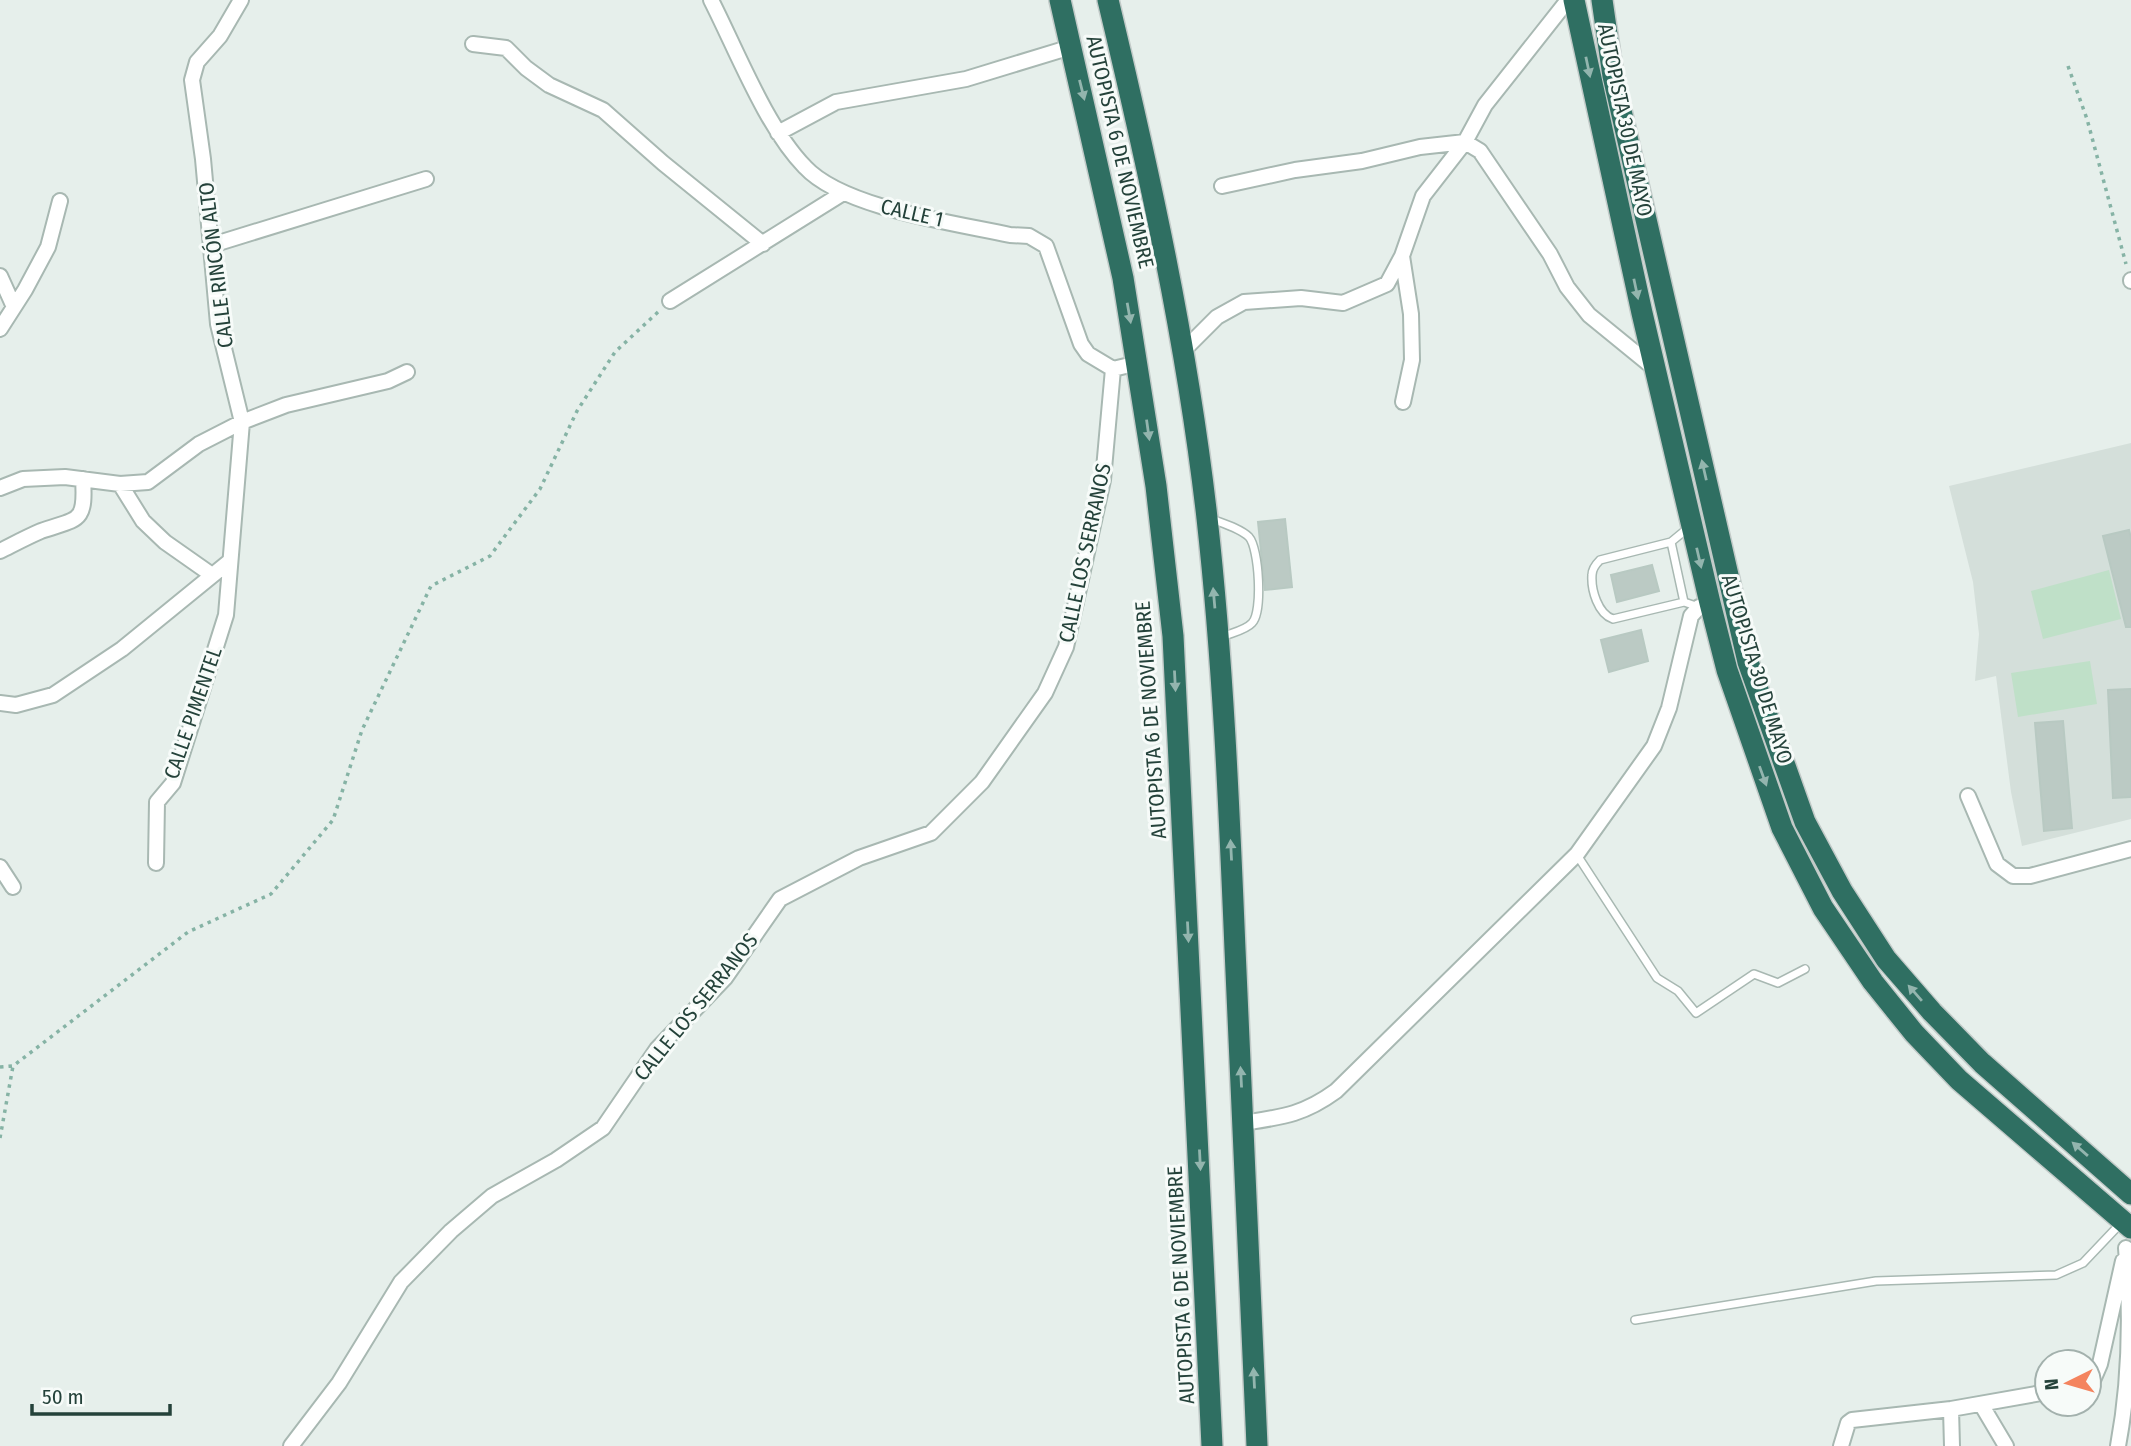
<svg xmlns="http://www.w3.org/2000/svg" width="2131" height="1446" font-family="'Fira Sans Condensed',sans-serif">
	<rect width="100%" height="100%" fill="#e6efeb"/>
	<path fill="#d4dfda" d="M2131,443V819L2022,846L2011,792L1996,676L1975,681L1979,634L1973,582L1949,486Z"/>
	<path fill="#bfe0c8" d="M2109,570L2121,619L2043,639L2031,591Z
		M2090,661L2097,704L2018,717L2011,673Z"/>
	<path fill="#bbcac4" stroke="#b8c9c2" stroke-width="2" d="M1285,519L1292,587L1265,590L1258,522Z
		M2129,530L2131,538V627H2126L2103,536Z
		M1652,565L1659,591L1617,602L1611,575Z
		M1641,630L1648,661L1609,672L1601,640Z
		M2131,689V797L2113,798L2108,690Z
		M2063,721L2072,828L2044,831L2035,723Z"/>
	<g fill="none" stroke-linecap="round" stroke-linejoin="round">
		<g stroke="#a8b8b2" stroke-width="10">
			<path id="lane" d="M1209,518C1221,523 1240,528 1249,537C1259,548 1263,612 1252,623C1246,630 1231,633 1222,637
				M1688,528L1671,542L1600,560C1596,564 1592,569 1592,575C1591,590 1598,614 1613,619L1684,602L1699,607
				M1671,542L1684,602
				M1577,855L1657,978L1678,991L1696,1013L1754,974L1778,983L1805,969
				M1635,1320L1876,1281L2056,1275L2083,1263L2121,1223"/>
		</g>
		<g stroke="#a8b8b2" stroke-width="18">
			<path id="street" d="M711,0C737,51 766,127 805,167C843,208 955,223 1010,235L1029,236L1046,246L1081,344L1088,354L1113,369L1138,363
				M473,44L506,48L526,68L549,85L603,110L663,163L763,244
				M778,133L836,102L966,79L1071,47
				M1222,186L1295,170L1362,161L1420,147L1465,142L1480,151L1550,254L1567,287L1589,315L1654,368
				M212,245L426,179
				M1402,256L1411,314L1412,360L1403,402
				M0,276L14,307
				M2131,280V281
				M670,301L843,193
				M0,329L25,290L48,247L60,201
				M1184,350L1217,317L1244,302L1301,298L1343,303L1387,284L1402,256L1423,196L1465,142L1485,105L1568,0
				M120,484L143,521L165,542L212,575
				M0,488L23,479L65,477L120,484L148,482L199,444L242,422L286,405L388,381L407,372
				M0,551C14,544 27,537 41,531C78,518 86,524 83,479
				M0,703L16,705L53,695L122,649L230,561
				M1968,796L1997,864L2013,876H2030L2131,849
				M156,863L157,802L173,783L226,615L242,422L218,324L203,159L192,80L197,62L220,36L241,0
				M0,867L13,887
				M1243,1123C1282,1117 1303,1115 1336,1091L1577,854L1654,746L1669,708L1691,616L1699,607L1710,603
				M2089,1383L2094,1378L2100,1364L2123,1261
				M1981,1404L2006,1446
				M1951,1409L1952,1446
				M291,1446L339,1383L401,1282L451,1231L492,1196L556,1160L603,1128L657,1049L725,978L780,899L859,858L931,833L982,782L1045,693L1066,647L1103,480L1113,369
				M1841,1446L1848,1423L1852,1420L1951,1409L2047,1392
				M2118,1446C2130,1382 2131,1313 2126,1248"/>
		</g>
		<g stroke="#c2cac8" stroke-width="24">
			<path id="highway" d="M1060,0L1123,278L1156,486L1173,636L1212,1446
				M1108,0C1149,171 1187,342 1207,518C1223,661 1229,805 1235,949C1242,1114 1250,1280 1257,1446
				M1574,0L1642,313L1710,603L1727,670L1782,828L1823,908L1873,982L1914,1033L1959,1080L2131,1228
				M1602,0L1613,76L1748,662L1805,822L1842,891L1886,959L1932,1012L1982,1063L2131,1194"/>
		</g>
		<path stroke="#86b3a5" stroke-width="3.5" stroke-dasharray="3.5 5" stroke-linecap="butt" d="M2068,66L2087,119L2126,264
			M0,1067L13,1066L188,932L271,894L333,820L362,730L431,586L490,556L540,489L577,411L615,352L658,312
			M0,1138L13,1066"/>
		<use href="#lane" stroke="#fff" stroke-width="7"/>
		<use href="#street" stroke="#fff" stroke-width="14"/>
		<use href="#highway" stroke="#2f6f62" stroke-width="21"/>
	</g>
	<defs><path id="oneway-solid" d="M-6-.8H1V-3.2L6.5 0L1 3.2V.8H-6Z" transform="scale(1.75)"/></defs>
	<g fill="#93b5ae">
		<use href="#oneway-solid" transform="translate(1588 67) rotate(78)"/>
		<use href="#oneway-solid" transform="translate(1082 90) rotate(76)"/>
		<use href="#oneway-solid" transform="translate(1636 289) rotate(78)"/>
		<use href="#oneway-solid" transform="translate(1129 313) rotate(80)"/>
		<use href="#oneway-solid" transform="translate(1148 430) rotate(82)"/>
		<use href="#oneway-solid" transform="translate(1704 470) rotate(-103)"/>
		<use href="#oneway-solid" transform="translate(1699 558) rotate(77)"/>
		<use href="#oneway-solid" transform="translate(1214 598) rotate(-95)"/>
		<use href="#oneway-solid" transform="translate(1175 681) rotate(87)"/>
		<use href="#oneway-solid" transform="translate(1763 776) rotate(70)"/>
		<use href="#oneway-solid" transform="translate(1231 850) rotate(-93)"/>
		<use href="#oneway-solid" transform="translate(1188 932) rotate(87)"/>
		<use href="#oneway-solid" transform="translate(1915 993) rotate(-131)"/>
		<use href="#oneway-solid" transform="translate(1241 1077) rotate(-93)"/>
		<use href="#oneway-solid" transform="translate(2080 1149) rotate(-139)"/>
		<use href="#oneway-solid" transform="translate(1200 1160) rotate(87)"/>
		<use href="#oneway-solid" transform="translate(1254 1378) rotate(-93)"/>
	</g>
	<g text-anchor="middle" stroke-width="6" stroke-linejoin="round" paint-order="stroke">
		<g font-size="21" fill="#24423a" stroke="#f7fbf9">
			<text transform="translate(1625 120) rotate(78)" y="7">AUTOPISTA 30 DE MAYO</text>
			<text transform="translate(1120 152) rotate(77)" y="7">AUTOPISTA 6 DE NOVIEMBRE</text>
			<text transform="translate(912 213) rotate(13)" y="7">CALLE 1</text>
			<text transform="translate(216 265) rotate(-97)" y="7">CALLE RINCÓN ALTO</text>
			<text transform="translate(1085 553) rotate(-78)" y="7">CALLE LOS SERRANOS</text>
			<text transform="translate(1757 669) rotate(73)" y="7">AUTOPISTA 30 DE MAYO</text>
			<text transform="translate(193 713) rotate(-71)" y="7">CALLE PIMENTEL</text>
			<text transform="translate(1151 720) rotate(-94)" y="7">AUTOPISTA 6 DE NOVIEMBRE</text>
			<text transform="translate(696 1007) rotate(-51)" y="7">CALLE LOS SERRANOS</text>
			<text transform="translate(1181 1285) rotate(-93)" y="7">AUTOPISTA 6 DE NOVIEMBRE</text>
		</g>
	</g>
	<g transform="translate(2068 1383) rotate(265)"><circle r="33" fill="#f7fbf9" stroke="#a3b1ad" stroke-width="2"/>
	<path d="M0-5L12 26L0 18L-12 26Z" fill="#f4845f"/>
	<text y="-10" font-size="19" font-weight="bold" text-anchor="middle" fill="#24423a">N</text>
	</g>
	<path d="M32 1404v10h138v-10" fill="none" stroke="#24423a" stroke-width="3.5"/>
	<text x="42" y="1404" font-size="21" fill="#24423a" stroke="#f7fbf9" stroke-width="5" paint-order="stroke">50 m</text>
</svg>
